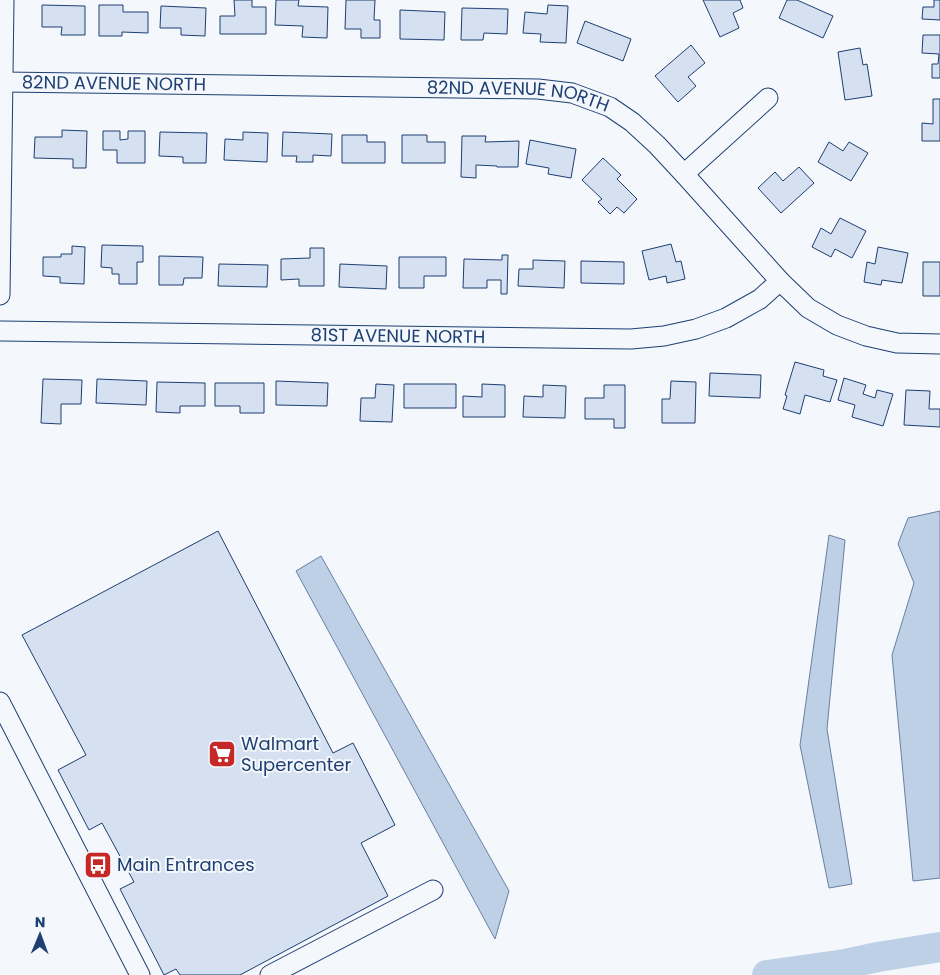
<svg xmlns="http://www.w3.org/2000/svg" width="940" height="975" font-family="Poppins,sans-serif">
	<rect width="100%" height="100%" fill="#f4f7fb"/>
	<path fill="#bed0e5" stroke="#687fa3" d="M940,511V878L913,881L892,655L914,583L898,544L908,518Z
		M829,535L845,540L827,729L852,884L829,888L800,745Z
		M321,556L509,891L495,939L296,571Z"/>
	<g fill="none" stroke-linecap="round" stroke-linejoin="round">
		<path stroke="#bed0e5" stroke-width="30" d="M767,975L845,964L878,957L940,947"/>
	</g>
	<path fill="#d5e0f0" stroke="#1d3f73" d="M234,0H252V7H266V34H220V16H235Z
		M276,0H299L298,6L328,7L327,38L302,37L303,26L275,25Z
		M346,0H375L374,20H380V38H361V29H345Z
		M703,0H740L743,8L733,13L739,28L720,37Z
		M787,0H797L833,16L823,38L779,18Z
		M934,0H940V20L922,19L923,7H934Z
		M42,5L85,6V35H61L62,27H42Z
		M99,5H123V12H148V33L122,32V36H99Z
		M548,5L568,6L566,43L540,42L541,34L523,33L525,12L547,14Z
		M161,6L206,8L205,36L181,35V28H160Z
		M462,8L508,9L507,34L484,33L483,40H461Z
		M400,10L445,12L444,40L400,39Z
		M585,21L631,39L623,61L577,43Z
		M923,35H940V78H932V64H938L939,54L922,53Z
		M691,45L705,63L688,77L696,86L678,102L655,76Z
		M860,48L863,65L867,64L872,96L845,100L838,52Z
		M933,99H940V141H922V123L933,124Z
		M62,130L87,131L86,168H73V159L34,158L35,137H62Z
		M103,131H120V140L128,139V131H145V163H117V150H103Z
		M160,132L207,133L206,163H183V157L159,156Z
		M243,132L268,133L267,162L224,160L225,139L243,140Z
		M283,132L332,134L331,156L313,155V162H296L297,156H282Z
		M342,135H367V142H385V163H342Z
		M402,135H427V142H445V163H402Z
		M462,136H486L485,142L519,141L518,167H497V166L476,165V178L461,177Z
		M530,140L576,149L571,178L548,174L549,168L526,164Z
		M829,142L843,151L849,142L868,153L851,181L818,162Z
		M603,158L621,175L617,179L637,199L624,213L617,207L610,214L598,202L602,199L582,180Z
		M799,167L814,183L781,213L758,188L775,172L783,181Z
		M840,218L866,231L852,258L835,249L831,257L812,247L821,228L831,234Z
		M671,244L676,262L681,261L685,279L667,283L666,276L649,280L642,251Z
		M102,245L143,246V262H137V284H119V274H112V268L101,267Z
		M72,246L85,247L84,284L60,283V277L43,276V257H61V254H72Z
		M878,247L908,253L902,283L882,280L881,285L864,282L867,262L875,264Z
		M310,248H324V286H299V279L281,280V259L310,258Z
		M502,255H508L507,294H501V280H487V288H463L464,259L502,260Z
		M159,256L203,257L202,278H184L183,285H159Z
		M399,257H446V276H424V288H399Z
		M533,260L565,261L564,288L518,286L519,269H533Z
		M581,261L624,262V284L581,283Z
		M923,262H940V296H923Z
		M219,264L268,265L267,287L218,286Z
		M340,264L387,266L386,289L339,287Z
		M795,362L824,370L823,376L837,380L830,402L805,395L800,414L783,409L787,396L785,395Z
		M710,373L761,375L760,398L709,396Z
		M844,378L866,385L863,394L875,398L877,390L893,394L883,426L852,417L855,405L838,400Z
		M43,379L82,380L81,404H61V424L41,423Z
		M97,379L147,381L146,405L96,403Z
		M276,381L328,383L327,406L276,405Z
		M671,381L696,382L695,423H662V399H670Z
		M157,382L205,383V406H180V413L156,412Z
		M215,383H264V413H240V406H215Z
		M376,384L394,385L392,422L360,421L361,398H375Z
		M404,384H456V408H404Z
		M482,384L505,385V417H463V396L482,397Z
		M543,385L566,386L565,418L523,417L524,396L543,397Z
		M604,385H625V428H614V419H585V398H604Z
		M906,390L930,391L929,409H940V427L904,425Z
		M218,531L333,753L353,743L395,825L361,843L388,896L240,975H180L176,969L164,975L120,889L134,882L102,823L89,830L58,770L86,755L22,635Z"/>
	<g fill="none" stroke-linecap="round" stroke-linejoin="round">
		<g stroke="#1d3f73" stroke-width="21">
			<g id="minor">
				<path id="s1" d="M3,82L538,89L572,93L610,107L632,122L657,145L684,174L780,281L808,308L837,325L866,336L897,343L940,344"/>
				<path d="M684,174L768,98"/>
				<path d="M0,295L4,0"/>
				<path id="s2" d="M0,331L631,339L664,336L696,329L726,318L760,299L780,281"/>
				<path d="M0,702L140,975"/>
				<path d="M270,975L433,890"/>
			</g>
		</g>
		<use href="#minor" stroke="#f4f7fb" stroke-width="19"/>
	</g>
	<defs>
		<g id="supermarket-square" transform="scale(1.4375)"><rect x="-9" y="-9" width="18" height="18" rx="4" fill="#c62828" stroke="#f4f7fb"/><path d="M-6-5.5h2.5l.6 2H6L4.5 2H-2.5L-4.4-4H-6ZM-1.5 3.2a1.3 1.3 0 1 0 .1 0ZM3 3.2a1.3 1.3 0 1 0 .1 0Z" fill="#fff"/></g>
		<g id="bus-square" transform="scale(1.4375)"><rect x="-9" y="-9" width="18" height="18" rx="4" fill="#c62828" stroke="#f4f7fb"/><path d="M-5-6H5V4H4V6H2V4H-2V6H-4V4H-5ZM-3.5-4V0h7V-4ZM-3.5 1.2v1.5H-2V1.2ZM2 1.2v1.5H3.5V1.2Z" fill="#fff"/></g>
	</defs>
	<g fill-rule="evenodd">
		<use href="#supermarket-square" x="222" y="754"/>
		<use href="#bus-square" x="98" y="865"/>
	</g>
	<g text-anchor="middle" stroke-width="4" stroke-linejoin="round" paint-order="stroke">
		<g font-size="18" fill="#1d3f73" stroke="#f4f7fb">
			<text dy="6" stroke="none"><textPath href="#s1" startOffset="111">82ND AVENUE NORTH</textPath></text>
			<text dy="6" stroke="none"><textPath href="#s1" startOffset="516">82ND AVENUE NORTH</textPath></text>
			<text dy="6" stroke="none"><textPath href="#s2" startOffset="398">81ST AVENUE NORTH</textPath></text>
		</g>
		<g font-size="18" fill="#1d3f73" stroke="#f4f7fb" text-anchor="start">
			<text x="241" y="750">Walmart<tspan x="241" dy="21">Supercenter</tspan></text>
			<text x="117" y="871">Main Entrances</text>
		</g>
	</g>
	<g transform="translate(40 935) rotate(1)" stroke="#f4f7fb" stroke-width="4" paint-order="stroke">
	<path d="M0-4L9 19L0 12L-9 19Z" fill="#1d3f73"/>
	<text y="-8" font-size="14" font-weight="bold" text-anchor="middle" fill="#1d3f73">N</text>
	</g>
</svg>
